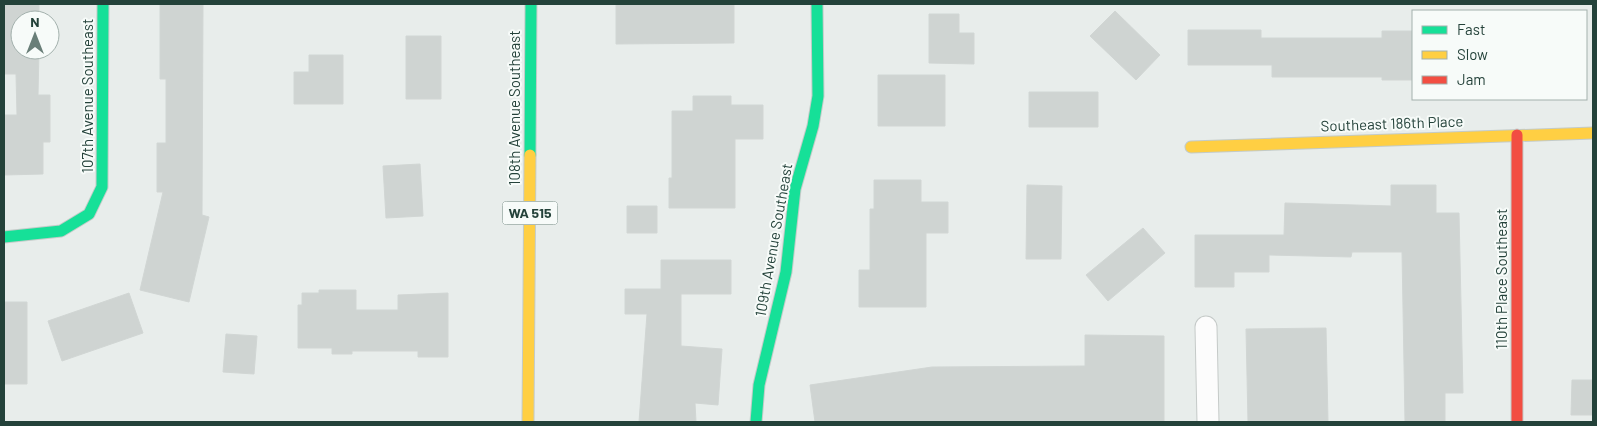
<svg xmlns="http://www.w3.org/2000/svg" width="1597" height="426" font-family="Barlow,sans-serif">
	<rect width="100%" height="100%" fill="#e8edeb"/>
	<path fill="#cfd4d2" stroke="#d1d6d4" d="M4,4H39V20H20V50H39L38,95H50V142H43V174L4,175V115H17L16,74H4Z
		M160,4H203L202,215L209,217L189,302L140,290L163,192H157V143H166V79H160Z
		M616,4H734V43L616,44Z
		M1115,11L1160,55L1136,80L1090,36Z
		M929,14H959V33H974V64L929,63Z
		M1188,30H1261V38H1382V31H1413V80H1382V77H1272V65H1188Z
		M406,36H441V99H406Z
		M309,55H343V104H294V72H309Z
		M878,75H945V126H878Z
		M1029,92H1098V127H1029Z
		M693,96H731V105H763V139H735V208H669V178H672V111H693Z
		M420,164L423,216L386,218L383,166Z
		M874,180H921V202H948V233H926V307H859V270H870V209H874Z
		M1027,185L1062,186L1061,259H1026Z
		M1391,185H1436V213H1459L1463,393H1445V422H1405L1402,252H1352L1351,257L1269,255V272H1234V287H1195V235H1284L1285,203L1391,206Z
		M627,206H657V233H627Z
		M1143,228L1165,253L1108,301L1086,275Z
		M661,260H731V294H681V346L722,349L718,405L695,403L696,422H639L647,314H625V289H661Z
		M319,290H356V310H398V295L448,293V357H418V351H352V354H332V348H298V305H302V293H319Z
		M129,293L143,333L62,361L48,321Z
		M4,302H27V384H4Z
		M1326,328L1328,422H1248L1246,329Z
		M226,334L257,336L254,374L223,372Z
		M1085,335L1164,336V422H815L810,385L932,367L1085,366Z
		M1572,380H1593V415H1571Z"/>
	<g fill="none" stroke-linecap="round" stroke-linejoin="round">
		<g stroke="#c5cac8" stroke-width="23">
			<path id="street" d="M1206,327L1208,422"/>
		</g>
		<g stroke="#c3cbc8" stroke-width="13">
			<path id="fast" d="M530,155L531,4
				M4,237L61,231L89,214L102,187L103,4
				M756,422L759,385L786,272L795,189L813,126L818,96L817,4"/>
		</g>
		<g stroke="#c3cbc8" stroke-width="13">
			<path id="slow" d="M1191,147L1593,133
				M528,422L530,155"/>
		</g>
		<g stroke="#c3cbc8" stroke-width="13">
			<path id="jam" d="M1517,135V422"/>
		</g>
		<use href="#street" stroke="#fcfcfc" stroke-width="21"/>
		<use href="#fast" stroke="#16e098" stroke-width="11"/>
		<use href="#slow" stroke="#ffcf43" stroke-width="11"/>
		<use href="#jam" stroke="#f24e42" stroke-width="11"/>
	</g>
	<g text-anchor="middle" stroke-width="4" stroke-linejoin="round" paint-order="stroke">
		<rect fill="#f7fbf9" stroke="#637a73" stroke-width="1" x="502.5" y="201.5" width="55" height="23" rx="4"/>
		<g font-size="14" font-weight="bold" fill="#24423a">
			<text x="530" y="218">WA 515</text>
		</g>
		<g font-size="15" fill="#24423a" stroke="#f7fbf9">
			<text transform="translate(88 96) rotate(-90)" y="5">107th Avenue Southeast</text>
			<text transform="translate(515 108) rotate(-90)" y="5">108th Avenue Southeast</text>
			<text transform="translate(1392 124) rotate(-2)" y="5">Southeast 186th Place</text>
			<text transform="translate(774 240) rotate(-80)" y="5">109th Avenue Southeast</text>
			<text transform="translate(1502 279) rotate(-90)" y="5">110th Place Southeast</text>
		</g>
	</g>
	<rect width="1597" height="426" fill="none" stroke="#24423a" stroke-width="10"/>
	<rect x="1412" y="10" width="175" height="90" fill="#f7fbf9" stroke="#a3b1ad"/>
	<rect x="1422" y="26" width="25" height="8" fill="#16e098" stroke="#a3b1ad"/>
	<text x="1457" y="35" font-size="15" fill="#24423a">Fast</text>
	<rect x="1422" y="51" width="25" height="8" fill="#ffcf43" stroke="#a3b1ad"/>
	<text x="1457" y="60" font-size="15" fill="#24423a">Slow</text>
	<rect x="1422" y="76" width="25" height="8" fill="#f24e42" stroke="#a3b1ad"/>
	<text x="1457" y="85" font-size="15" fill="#24423a">Jam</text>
	<g transform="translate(35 35)"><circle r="24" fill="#f7fbf9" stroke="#a3b1ad"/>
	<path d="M0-4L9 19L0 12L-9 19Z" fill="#697e78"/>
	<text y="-8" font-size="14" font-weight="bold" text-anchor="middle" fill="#24423a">N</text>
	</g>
</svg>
